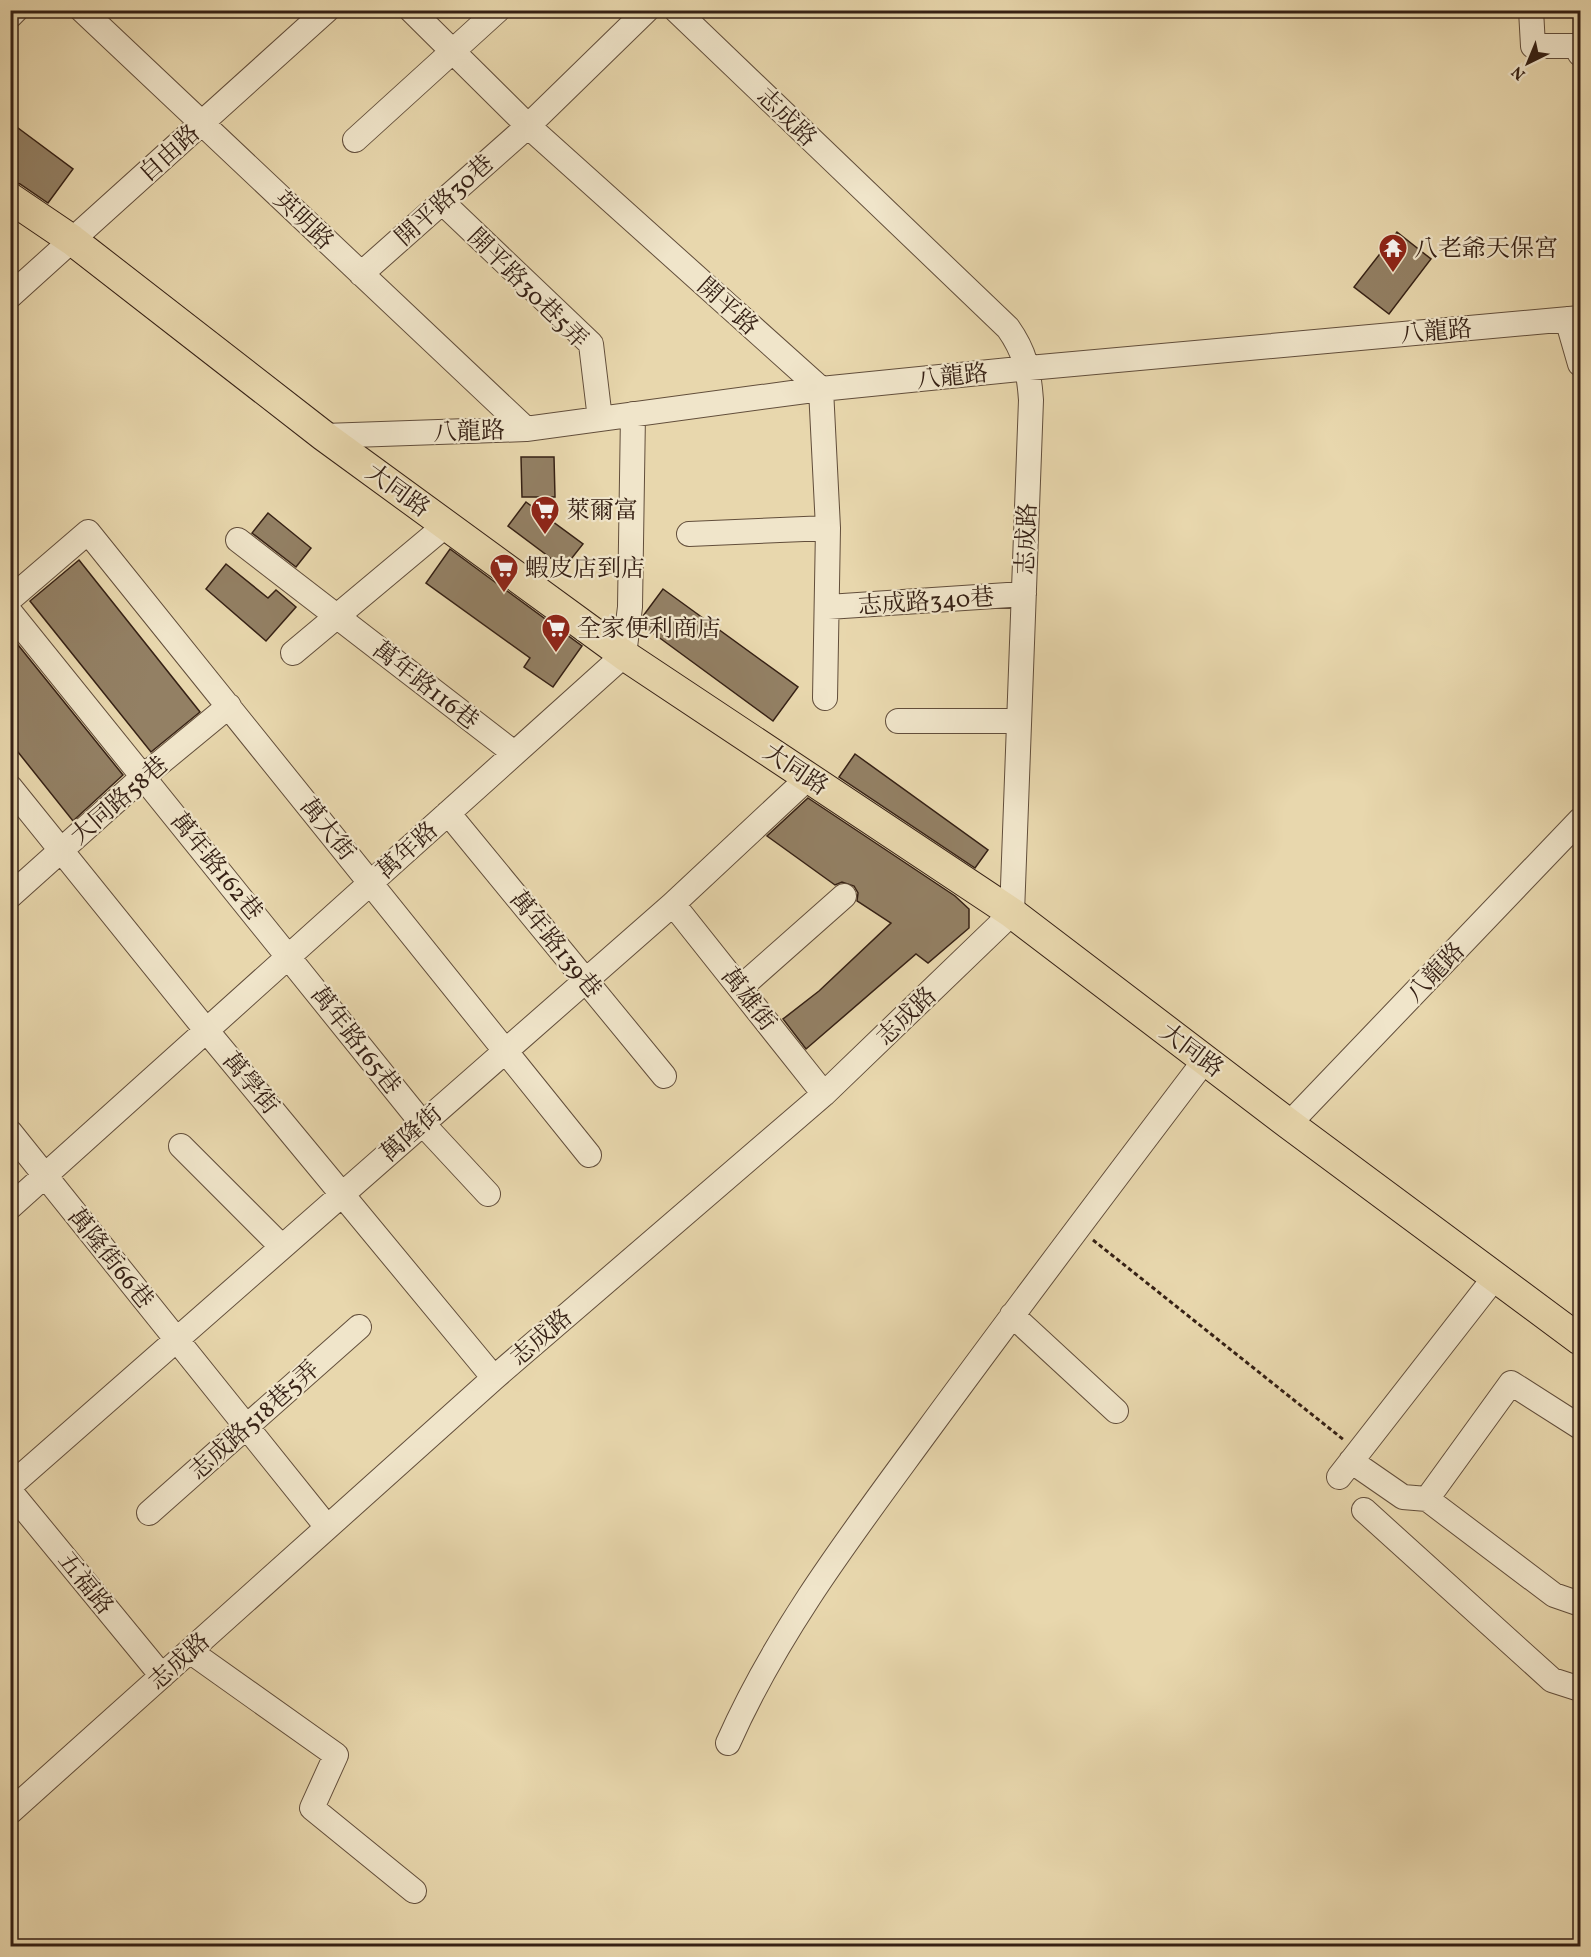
<svg xmlns="http://www.w3.org/2000/svg" width="1591" height="1957" font-family="Vollkorn,'Noto Serif TC',serif">
	<rect width="100%" height="100%" fill="#e8d7ad"/>
	<filter id="stains"><feTurbulence type="fractalNoise" baseFrequency=".00333" numOctaves="4"/><feColorMatrix values="0 0 0 0 .2 0 0 0 0 .09 0 0 0 0 .02 0 0 0 .5 -.17"/></filter>
	<radialGradient id="worn" r=".72"><stop offset=".6" stop-color="#630" stop-opacity="0"/><stop offset="1" stop-color="#630" stop-opacity=".3"/></radialGradient>
	<path fill="#938064" stroke="#362115" stroke-width="1.5" d="M10,122L73,169L48,203L20,184L10,181Z
		M1397,232L1431,259L1389,314L1354,287Z
		M521,457H554L555,497H522Z
		M526,502L583,544L564,568L508,526Z
		M268,513L311,548L296,567L252,533Z
		M450,549L582,646L553,687L524,667L530,658L426,583Z
		M79,560L200,712L151,752L30,601Z
		M226,564L268,598L276,590L296,607L266,641L206,589Z
		M663,589L798,687L773,721L642,625L643,616Z
		M10,635L123,775L73,821L10,742Z
		M855,754L988,850L975,868L839,777Z
		M808,798L955,896L969,909V928L928,963L916,954L806,1049L783,1019L819,991L891,923L857,901L858,893L854,886L842,882L835,885L767,836Z"/>
	<g fill="none" stroke-linecap="round" stroke-linejoin="round">
		<g stroke="#624e3b" stroke-width="26">
			<path id="minor" d="M82,10L526,429
				M411,10L528,126L821,389L828,528L825,698
				M1531,10L1533,46H1579L1580,54
				M10,16L16,10
				M355,140L498,10
				M442,202L591,344L600,419
				M361,274L528,126L647,10
				M10,296L327,10
				M1567,319L1580,364
				M324,436L526,429L821,389L1029,368L1580,318
				M689,534L828,528
				M238,540L514,753
				M10,599L88,532L589,1155
				M828,607L1024,594
				M10,612L422,1123L488,1194
				M293,653L446,525
				M898,721H1019
				M10,787L206,1030L494,1378
				M448,813L664,1076
				M10,896L144,776L229,706
				M673,904L824,1094
				M740,988L844,896
				M1289,1124L1580,820
				M10,1132L327,1527
				M181,1146L282,1247
				M10,1207L624,655L630,607L633,414
				M1012,1315L1116,1411
				M1580,1427L1511,1383L1427,1499L1554,1595L1580,1604
				M1351,1461L1403,1497L1427,1499
				M1339,1477L1495,1277
				M10,1486L673,904L809,777
				M10,1491L162,1676
				M1364,1510L1552,1680L1580,1689
				M149,1513L359,1327
				M191,1652L336,1755L312,1808L414,1891
				M728,1743C777,1632 851,1535 922,1438C1015,1311 1110,1185 1205,1060
				M10,1812L494,1378L824,1094L1012,913L1031,400C1029,371 1025,352 1008,328L676,10"/>
		</g>
		<g stroke="#362115" stroke-width="32">
			<path id="major" d="M10,198L72,240L324,436L624,655L1012,913L1289,1124L1580,1340"/>
		</g>
		<path stroke="#362115" stroke-width="3" stroke-dasharray="4.5 3" stroke-linecap="butt" d="M1093,1240L1344,1440"/>
		<use href="#minor" stroke="#f0e5ca" stroke-width="24"/>
		<use href="#major" stroke="#e8d7ad" stroke-width="30"/>
	</g>
	<defs>
		<g id="temple-pin" transform="scale(1.5)"><path d="M0 17L-7.5 6A9.5 9.5 0 1 1 7.5 6Z" fill="#8f2418" stroke="#f0e5ca"/><path d="M0-6L5-2H3V0L6.5 2.5H4V6H1.5V3h-3V6H-4V2.5H-6.5L-3 0V-2H-5Z" fill="#fff"/></g>
		<g id="supermarket-pin" transform="scale(1.5)"><path d="M0 17L-7.5 6A9.5 9.5 0 1 1 7.5 6Z" fill="#8f2418" stroke="#f0e5ca"/><path d="M-6-5.5h2.5l.6 2H6L4.5 2H-2.5L-4.4-4H-6ZM-1.5 3.2a1.3 1.3 0 1 0 .1 0ZM3 3.2a1.3 1.3 0 1 0 .1 0Z" fill="#fff"/></g>
	</defs>
	<g fill-rule="evenodd">
		<use href="#temple-pin" x="1393" y="248"/>
		<use href="#supermarket-pin" x="545" y="510"/>
		<use href="#supermarket-pin" x="504" y="568"/>
		<use href="#supermarket-pin" x="556" y="628"/>
	</g>
	<g text-anchor="middle" stroke-width="4.5" stroke-linejoin="round" paint-order="stroke">
		<g font-size="24" fill="#362115" stroke="#f0e5ca">
			<text transform="translate(787 117) rotate(44)" y="8">志成路</text>
			<text transform="translate(169 153) rotate(-42)" y="8">自由路</text>
			<text transform="translate(444 200) rotate(-42)" y="8">開平路30巷</text>
			<text transform="translate(304 220) rotate(44)" y="8">英明路</text>
			<text transform="translate(528 288) rotate(45)" y="8">開平路30巷5弄</text>
			<text transform="translate(728 306) rotate(42)" y="8">開平路</text>
			<text transform="translate(1436 331) rotate(-5)" y="8">八龍路</text>
			<text transform="translate(952 376) rotate(-6)" y="8">八龍路</text>
			<text transform="translate(469 431) rotate(-2)" y="8">八龍路</text>
			<text transform="translate(398 490) rotate(36)" y="8">大同路</text>
			<text transform="translate(1026 539) rotate(-88)" y="8">志成路</text>
			<text transform="translate(926 601) rotate(-4)" y="8">志成路340巷</text>
			<text transform="translate(426 685) rotate(38)" y="8">萬年路116巷</text>
			<text transform="translate(796 769) rotate(34)" y="8">大同路</text>
			<text transform="translate(119 800) rotate(-41)" y="8">大同路58巷</text>
			<text transform="translate(328 829) rotate(51)" y="8">萬大街</text>
			<text transform="translate(407 850) rotate(-42)" y="8">萬年路</text>
			<text transform="translate(217 866) rotate(51)" y="8">萬年路162巷</text>
			<text transform="translate(556 944) rotate(51)" y="8">萬年路139巷</text>
			<text transform="translate(1435 972) rotate(-46)" y="8">八龍路</text>
			<text transform="translate(749 999) rotate(52)" y="8">萬雄街</text>
			<text transform="translate(906 1016) rotate(-44)" y="8">志成路</text>
			<text transform="translate(356 1040) rotate(52)" y="8">萬年路165巷</text>
			<text transform="translate(1192 1050) rotate(37)" y="8">大同路</text>
			<text transform="translate(251 1083) rotate(50)" y="8">萬學街</text>
			<text transform="translate(411 1133) rotate(-41)" y="8">萬隆街</text>
			<text transform="translate(111 1258) rotate(51)" y="8">萬隆街66巷</text>
			<text transform="translate(541 1337) rotate(-41)" y="8">志成路</text>
			<text transform="translate(254 1420) rotate(-42)" y="8">志成路518巷5弄</text>
			<text transform="translate(86 1583) rotate(51)" y="8">五福路</text>
			<text transform="translate(179 1661) rotate(-42)" y="8">志成路</text>
		</g>
		<g font-size="24" fill="#362115" stroke="#f0e5ca" text-anchor="start">
			<text x="1414" y="256">八老爺天保宮</text>
			<text x="566" y="518">萊爾富</text>
			<text x="525" y="576">蝦皮店到店</text>
			<text x="577" y="636">全家便利商店</text>
		</g>
	</g>
	<rect width="1591" height="1957" fill="none" stroke="#e8d7ad" stroke-width="36"/>
	<rect x="12" y="12" width="1567" height="1933" fill="none" stroke="#362115" stroke-width="3"/>
	<rect x="18" y="18" width="1555" height="1921" fill="none" stroke="#362115" stroke-width="1.5"/>
	<g transform="translate(1528 63) rotate(223)" stroke="#f0e5ca" stroke-width="4.5" paint-order="stroke">
	<path d="M0-4.5L10 22L0 15L-10 22Z" fill="#362115"/>
	<text y="-9" font-size="16" font-weight="bold" text-anchor="middle" fill="#362115">N</text>
	</g>
	<rect width="100%" height="100%" filter="url(#stains)"/>
	<rect width="100%" height="100%" fill="url(#worn)"/>
</svg>
